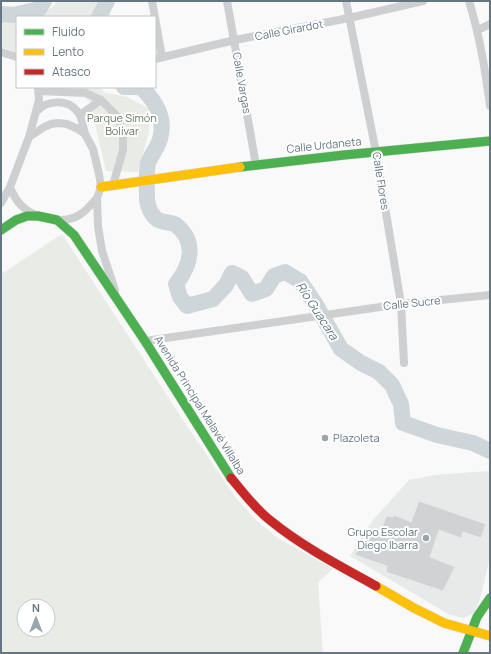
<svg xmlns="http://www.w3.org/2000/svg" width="491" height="654" font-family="Manrope,sans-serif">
	<rect width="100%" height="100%" fill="#f9f9f9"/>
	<path fill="#e8e9e9" d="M490,471V557L480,599L475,612L464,618L450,615L350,556L373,520L409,480L434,475Z"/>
	<path fill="#e8ebe6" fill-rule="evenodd" d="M57,1H97L92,17H29L53,7Z
		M1,22H17V53L5,48H1Z
		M72,87H101L103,92L127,97L150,109L149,132L138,172L106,171L90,102Z
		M62,234L187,426L236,498L256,520L278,538L333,569L318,582L323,653H1V274ZM24,606H48V630H24Z"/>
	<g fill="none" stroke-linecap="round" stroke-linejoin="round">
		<path stroke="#ced6d9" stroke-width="16" d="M1,14L14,15L39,9L44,1
			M99,17L107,1
			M124,87H141C156,102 166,117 160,139C158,147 151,155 148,163C146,170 147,192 147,200C148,208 153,219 161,221C166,223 172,222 176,225C197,242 191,265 176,284L180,297L187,306L213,299L226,285L232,273L242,278L252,294L266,289L274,276L285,272L300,281L316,305L341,349L361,363L379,372L392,385L401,404L403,423L437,435L473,443L490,451"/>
	</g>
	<path fill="#d0d2d3" stroke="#e8e8e8" d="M419,501L486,524L481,538L463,532L461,538L439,530L430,557L455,567L443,591L386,572L387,566L355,555L369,533L379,537L386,516L393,517L394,515L411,522Z"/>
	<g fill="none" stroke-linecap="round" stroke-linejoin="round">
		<g stroke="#d5d6d7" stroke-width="10">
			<path id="fast" d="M240,167L344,155L490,141
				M1,230L16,220L27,216H38L57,220L74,235L145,341L231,478
				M463,653L477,617L490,598"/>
		</g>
		<g stroke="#d5d6d7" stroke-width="10">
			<path id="slow" d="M101,187L240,167
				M376,586L414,608L444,623L490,636"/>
		</g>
		<g stroke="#d5d6d7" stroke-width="10">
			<path id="jam" d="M231,478C244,493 255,509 271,521C303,547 340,566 376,586"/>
		</g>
		<path stroke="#cecfd0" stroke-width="8" d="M152,1L162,57
			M227,1L256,165
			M346,1L376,152L401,304L404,363
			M469,1C480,37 485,69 490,106
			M478,30L490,24
			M1,52L17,57
			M155,59L235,40L349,18L423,1
			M39,91L86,93L101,100L118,117L123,133V150L113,185
			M37,111C47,100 67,99 77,111C82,116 83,127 85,134
			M80,115L101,100
			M29,137L39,100L38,87
			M10,187C15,200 22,210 36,215
			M1,203L10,187L29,137L44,127L51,124L58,123L67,124L78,129L85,134L93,149L99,174L101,187L97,198L98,226L102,251L115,290
			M57,220C77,221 85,212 97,198
			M145,341L401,304L490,295"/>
		<use href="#fast" stroke="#4caf50" stroke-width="9"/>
		<use href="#slow" stroke="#ffc107" stroke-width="9"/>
		<use href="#jam" stroke="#c62828" stroke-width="9"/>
	</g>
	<g fill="#99a4ac" stroke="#fff" stroke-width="1.5">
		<circle cx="325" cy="438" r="4"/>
		<circle cx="426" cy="538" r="4"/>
	</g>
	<g text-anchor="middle" stroke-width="4" stroke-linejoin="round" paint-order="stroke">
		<g font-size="11" fill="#657683" stroke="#fff">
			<text transform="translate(289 30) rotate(-11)" y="4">Calle Girardot</text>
			<text transform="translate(242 83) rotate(80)" y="4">Calle Vargas</text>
			<text transform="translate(324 145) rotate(-6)" y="4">Calle Urdaneta</text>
			<text transform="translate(381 181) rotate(81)" y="4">Calle Flores</text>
			<text transform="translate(412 303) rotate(-6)" y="4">Calle Sucre</text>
			<text transform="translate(200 405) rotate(58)" y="4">Avenida Principal Malavé Villalba</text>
		</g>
		<g font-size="11" fill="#687a64" stroke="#fff">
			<text x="122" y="122">Parque Simón<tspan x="122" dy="13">Bolívar</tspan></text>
		</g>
		<g font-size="11" fill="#657683" stroke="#fff" text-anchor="start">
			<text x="333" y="442">Plazoleta</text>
			<text x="418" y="536" text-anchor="end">Grupo Escolar<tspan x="418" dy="13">Diego Ibarra</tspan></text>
		</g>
		<g font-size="12" font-style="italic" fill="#60757c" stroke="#fff">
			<text transform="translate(317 311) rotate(57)" y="4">Río Guacara</text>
		</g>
	</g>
	<rect width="491" height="654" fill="none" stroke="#657683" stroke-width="4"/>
	<rect x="16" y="16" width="140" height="72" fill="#ffffff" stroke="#c1c8cd"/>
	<rect x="24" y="29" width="20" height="6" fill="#4caf50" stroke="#c1c8cd"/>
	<text x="52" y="36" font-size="12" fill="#657683">Fluido</text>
	<rect x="24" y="49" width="20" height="6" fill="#ffc107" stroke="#c1c8cd"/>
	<text x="52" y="56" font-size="12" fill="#657683">Lento</text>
	<rect x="24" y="69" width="20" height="6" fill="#c62828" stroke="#c1c8cd"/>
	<text x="52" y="76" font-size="12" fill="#657683">Atasco</text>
	<g transform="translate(36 618)"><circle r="19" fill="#ffffff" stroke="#c1c8cd"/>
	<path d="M0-3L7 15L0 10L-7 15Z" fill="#99a4ac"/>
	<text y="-6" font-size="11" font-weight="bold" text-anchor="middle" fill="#657683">N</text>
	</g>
</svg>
